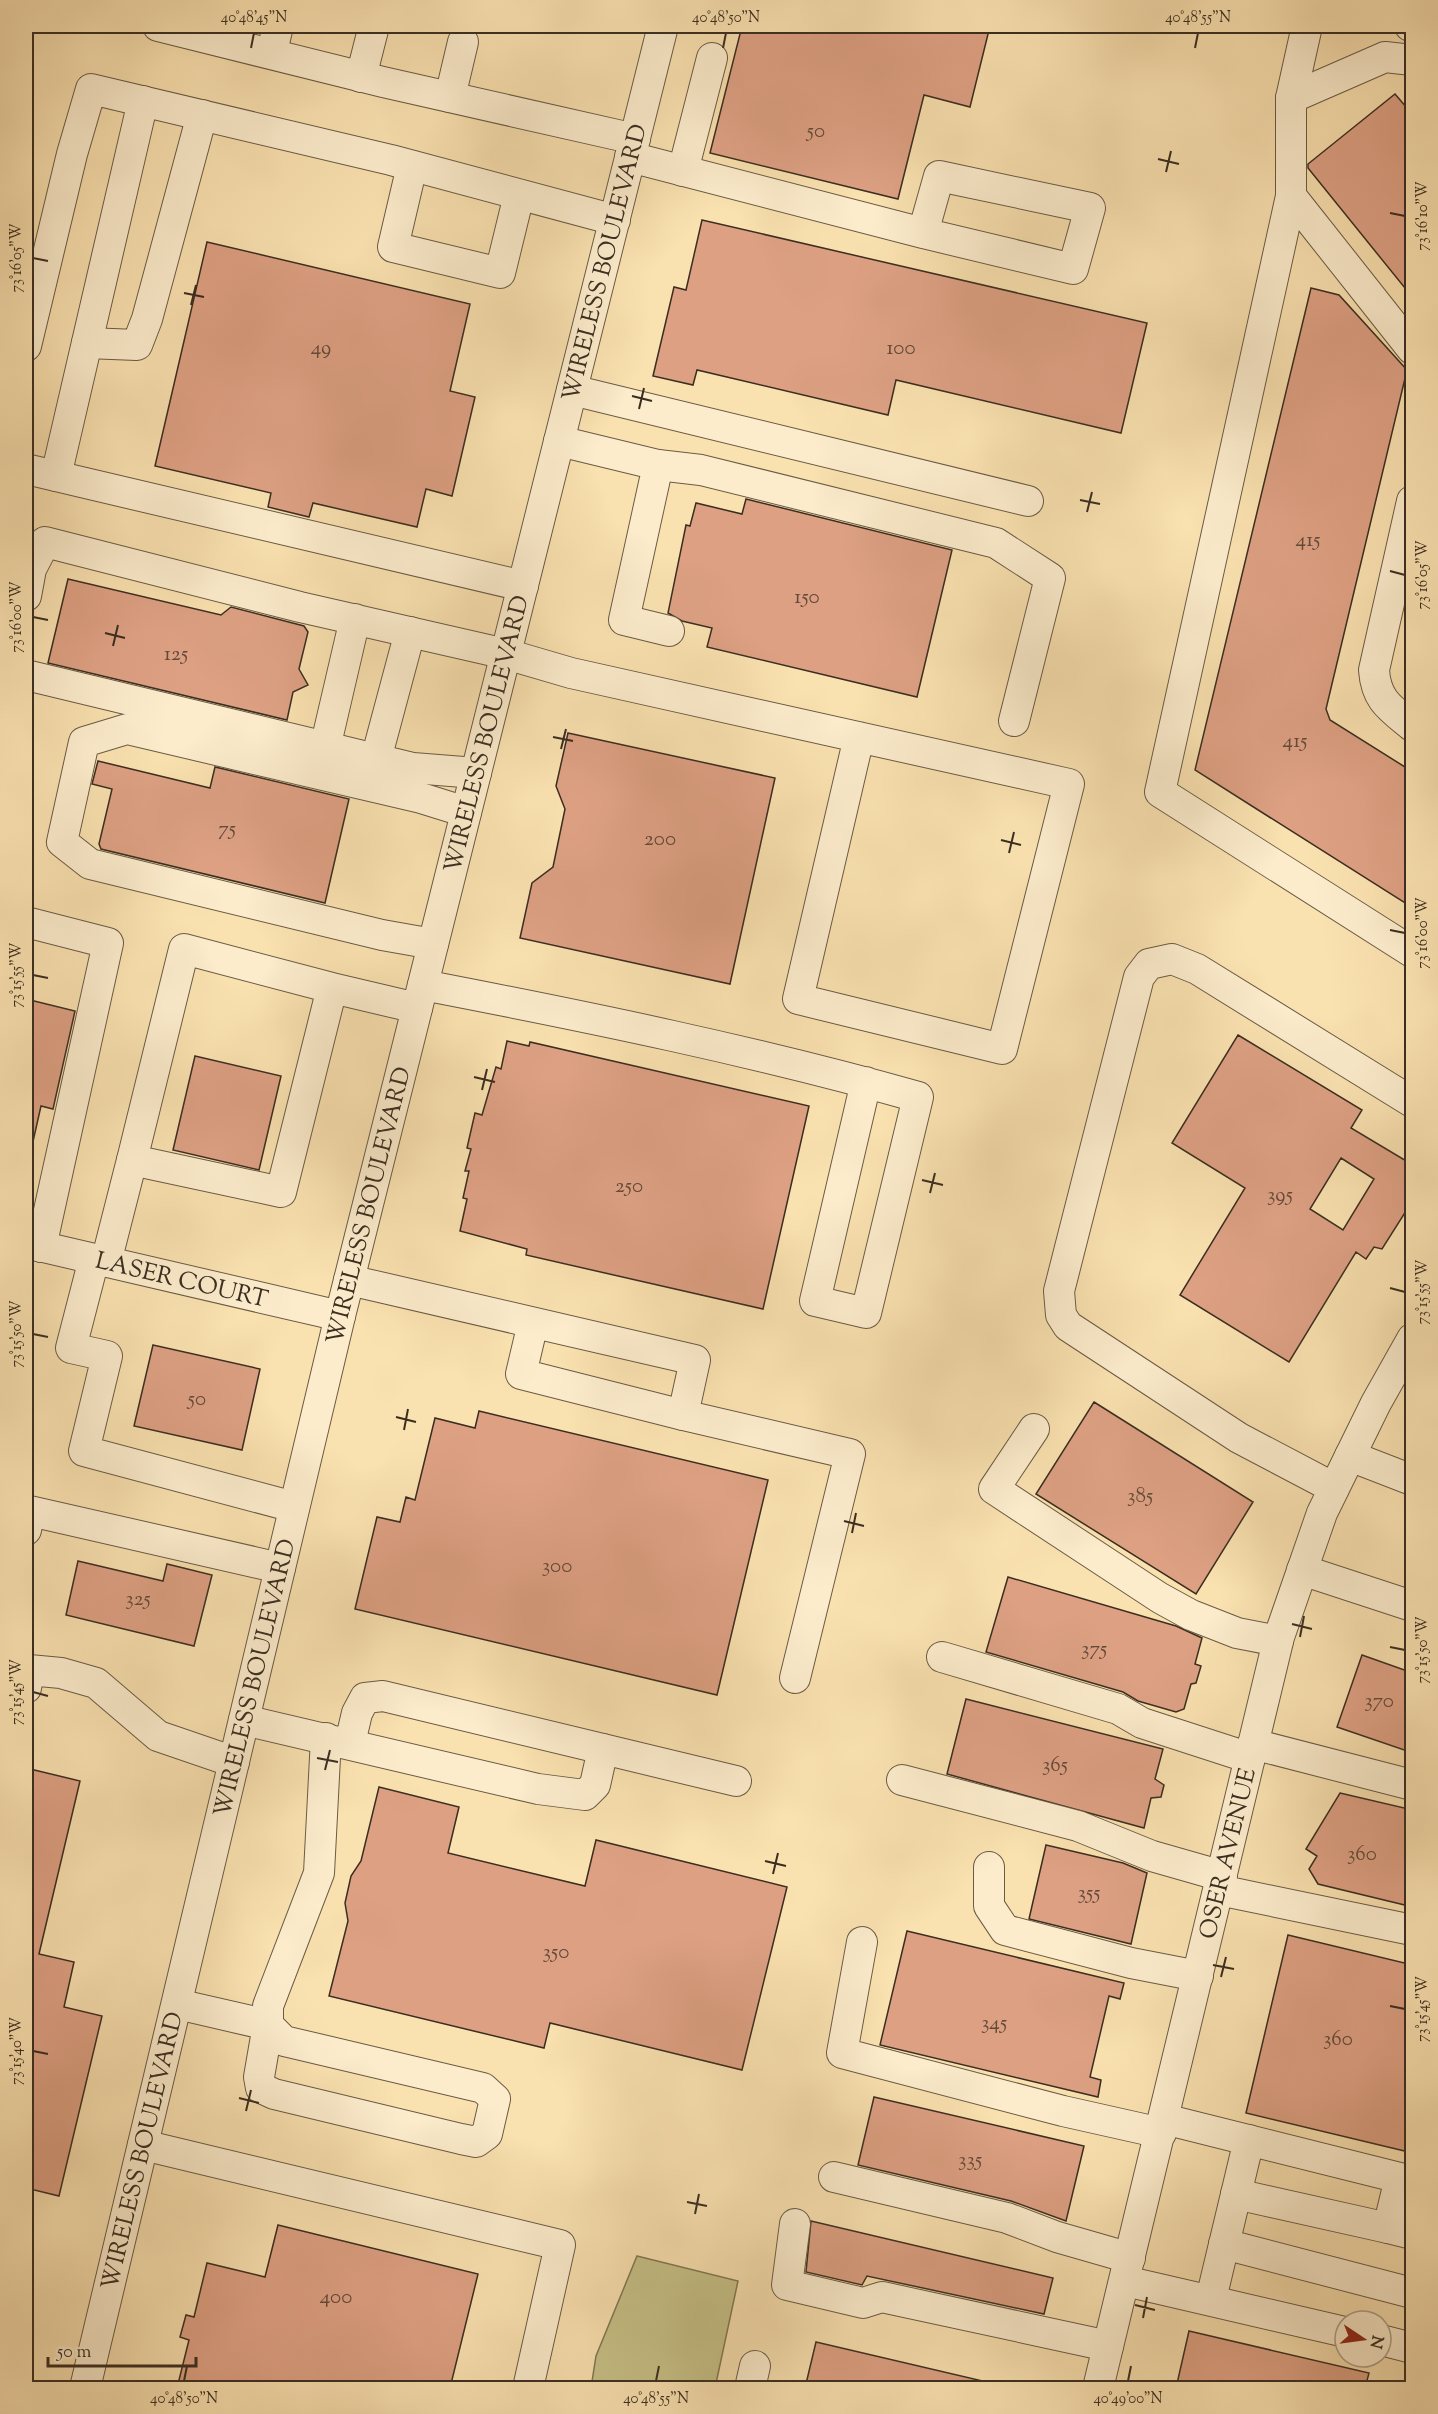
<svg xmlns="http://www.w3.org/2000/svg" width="1438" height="2414" font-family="'Sorts Mill Goudy',serif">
	<rect width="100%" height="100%" fill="#fae1b0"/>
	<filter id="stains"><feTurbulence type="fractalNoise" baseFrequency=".00333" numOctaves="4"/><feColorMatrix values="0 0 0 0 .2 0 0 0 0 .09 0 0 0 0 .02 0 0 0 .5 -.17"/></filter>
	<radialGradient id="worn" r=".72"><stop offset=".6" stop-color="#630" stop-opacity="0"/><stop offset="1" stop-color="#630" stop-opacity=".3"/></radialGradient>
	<path fill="#c6c086" stroke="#807754" stroke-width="1.5" d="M637,2256L738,2281L715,2388H591L596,2356Z"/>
	<path fill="#dda083" stroke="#3a2e21" stroke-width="1.5" fill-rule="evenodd" d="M742,26H990L970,107L924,95L898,199L710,153Z
		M1395,94L1413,115V298L1308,168V164Z
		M702,220L1147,323L1121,433L896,380L888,415L697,370L693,385L653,376L674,287L686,290Z
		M207,242L470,304L450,391L475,397L452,496L426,489L417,527L313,503L309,517L268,507L271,493L155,466Z
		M1311,288L1339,295L1407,370L1326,709L1330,720L1413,772V908L1195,770Z
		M746,499L952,550L917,697L707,647L712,628L682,621L668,613L686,525L690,526L696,503L742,514Z
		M68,579L221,615L231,607L304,626L308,632L299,669L308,685L293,692L287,720L48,663Z
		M568,733L775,778L730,984L520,938L532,883L553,867L565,809L556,786Z
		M98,761L210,788L215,767L349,799L325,903L101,849L99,844L112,789L92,784Z
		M26,999L75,1011L53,1109L41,1106L32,1146L26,1145Z
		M1238,1035L1362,1110L1351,1128L1413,1165V1200L1382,1249L1374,1247L1366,1259L1356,1252L1289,1362L1180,1295L1245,1188L1172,1143ZM1341,1158L1374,1179L1343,1230L1310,1209Z
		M507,1041L529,1046L530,1042L809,1106L763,1309L526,1255L527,1249L460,1231L467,1199L463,1198L469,1171H465L471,1149L467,1148L475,1113L482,1115L496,1067L501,1069Z
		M195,1056L281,1076L259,1170L173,1150Z
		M153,1345L260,1369L242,1450L134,1426Z
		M1094,1402L1253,1502L1196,1594L1036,1494Z
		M479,1411L768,1480L717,1695L355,1609L377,1517L400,1522L406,1497L415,1500L435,1418L475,1428Z
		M78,1561L163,1581L167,1564L212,1575L194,1646L66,1615Z
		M1008,1577L1176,1626L1202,1638L1195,1664L1201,1666L1196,1683L1191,1684L1184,1709L1176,1712L1138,1701L1123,1692L986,1652Z
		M1362,1655L1413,1673V1753L1337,1727Z
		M966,1699L1163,1749L1155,1779L1164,1785L1161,1797L1151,1798L1144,1828L947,1774Z
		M26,1768L80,1781L39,1954L74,1962L64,2007L102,2016L59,2196L26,2188Z
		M379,1787L459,1807L448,1853L585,1886L596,1840L787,1887L742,2070L550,2023L544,2048L329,1996L348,1921L345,1903L351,1876L361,1861Z
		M1340,1793L1413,1810V1907L1318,1884L1309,1869L1317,1856L1306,1849Z
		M1046,1845L1123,1863L1147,1873L1131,1944L1029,1919Z
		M907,1931L1124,1983L1120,1999L1109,1996L1090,2077L1101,2080L1098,2097L880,2045Z
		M1288,1935L1413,1965V2153L1246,2113Z
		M874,2097L1084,2146L1066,2221L1011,2201L858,2165Z
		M811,2221L1053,2278L1044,2314L867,2276L862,2285L806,2272Z
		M278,2225L478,2274L450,2388H177L189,2340L180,2337L186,2315L194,2317L207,2263L265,2277Z
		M1189,2331L1369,2373L1365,2388H1176Z
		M816,2342L987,2382L986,2388H805Z"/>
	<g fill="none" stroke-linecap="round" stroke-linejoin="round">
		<g stroke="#6a5b45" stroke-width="32">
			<g id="minor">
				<path d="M158,26L383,82L635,139"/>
				<path d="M1410,26H1412"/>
				<path d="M272,52L278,26"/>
				<path d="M361,77L374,26"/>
				<path d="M450,97L463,42"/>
				<path d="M1291,98L1385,57L1412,60"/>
				<path d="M630,157L923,233L939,176L1090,208L1073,269L923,233"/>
				<path d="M412,166L393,247L500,273L519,195"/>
				<path d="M683,171L712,58"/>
				<path d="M1291,196V98L1307,26"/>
				<path d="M87,343L137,345L147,319L202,115"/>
				<path d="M26,346L72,154L91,89L391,160L615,220"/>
				<path d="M1412,349L1291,196L1160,792L1412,952"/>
				<path d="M572,390L1028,501"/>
				<path d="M559,441L658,465L624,620L669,631"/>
				<path d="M658,465L701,470L996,543L1050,578L1014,721"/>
				<path d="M26,469L523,586"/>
				<path d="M56,476L143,101"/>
				<path d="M1412,501L1374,670C1376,700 1390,708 1412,726"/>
				<path d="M26,596L31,569L45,542L300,607L506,654L571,673L1069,784L1002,1049L798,999L859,737"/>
				<path d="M26,675L413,768L476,773"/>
				<path d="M325,748L355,619"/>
				<path d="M376,759L410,632"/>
				<path d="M26,922L108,943L41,1247"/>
				<path d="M433,944L382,935L90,864L62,842L84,742L127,729L421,798L466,812"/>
				<path d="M423,985C589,1017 755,1051 918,1097L866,1313L815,1301L866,1082"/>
				<path d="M332,988L184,949L132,1160L281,1192L332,988L417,1008"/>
				<path id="s1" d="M26,1243L340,1316"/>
				<path d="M94,1259L71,1348L107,1356L84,1451L294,1507"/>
				<path d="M106,1262L132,1160"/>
				<path d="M349,1280L695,1360L683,1415L850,1454L795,1678"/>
				<path d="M533,1323L521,1374L683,1415"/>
				<path d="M1034,1429L994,1489L1160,1598L1191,1615L1237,1633L1278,1641"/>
				<path d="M1350,1456L1412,1480"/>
				<path d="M1334,1488L1239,1438L1068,1326L1061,1315L1059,1291L1139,977L1149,964L1172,959L1197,969L1412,1102"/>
				<path d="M26,1530L30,1511L280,1568"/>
				<path d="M1302,1570L1412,1606"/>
				<path d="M942,1657L1118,1709L1142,1723L1250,1758"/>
				<path d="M26,1688L29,1670L61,1673L96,1683L158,1736L234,1762"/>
				<path d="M244,1720L538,1789L585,1795L595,1785L603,1749L383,1696L365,1698L357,1713L350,1743"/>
				<path d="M1253,1744L1412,1785"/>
				<path d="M603,1749L736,1781"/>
				<path d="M902,1780L1078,1826L1152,1856L1222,1876"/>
				<path d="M989,1867V1906L1005,1930L1131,1963L1198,1976"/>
				<path d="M1219,1890L1412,1930"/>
				<path d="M862,1942L842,2053L1063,2111L1161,2133"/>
				<path d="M177,2004L268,2025L259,2077L261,2088L274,2094L461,2139L476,2142L487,2134L495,2099L483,2088L284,2041L268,2025V2006L319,1873L326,1738"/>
				<path d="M1164,2119L1400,2178L1388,2228L1412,2234"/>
				<path d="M143,2145L560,2245L528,2388"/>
				<path d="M834,2177L1007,2218L1057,2237L1130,2258"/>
				<path d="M1236,2194L1388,2228"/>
				<path d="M795,2224L787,2285L863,2303L882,2297L1108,2346"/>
				<path d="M1224,2244L1412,2293"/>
				<path d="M1125,2281L1345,2332"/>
				<path d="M1211,2299L1249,2140"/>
				<path d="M1381,2340L1412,2348"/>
				<path id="s2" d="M85,2388L340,1316L663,26"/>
				<path d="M750,2388L755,2366"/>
				<path id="s3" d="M1098,2388L1279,1637L1322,1513L1376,1403L1412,1339"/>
			</g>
		</g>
		<use href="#minor" stroke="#fceccc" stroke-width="30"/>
	</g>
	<path fill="none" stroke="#3a2e21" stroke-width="2" d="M251,48L254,33M723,48L726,33M1195,48L1198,33M1158,159L1179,164M1166,172L1171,151M1390,213L1405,216M33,258L48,261M184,293L204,297M191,305L196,285M632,396L652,401M639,409L644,388M1080,500L1100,504M1087,512L1092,492M1390,571L1405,575M33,617L48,620M105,633L125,638M113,646L118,625M553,737L573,741M561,749L566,729M1001,840L1021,845M1009,853L1014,832M1390,930L1405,933M33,975L48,978M474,1077L495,1082M482,1090L487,1069M922,1180L943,1185M930,1193L935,1173M1390,1288L1405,1292M33,1334L48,1337M396,1417L416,1422M404,1430L408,1409M844,1521L864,1526M852,1533L856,1513M1292,1624L1312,1629M1300,1637L1304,1616M1390,1647L1405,1650M33,1692L48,1696M317,1758L338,1762M325,1770L330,1750M765,1861L786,1866M773,1874L778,1853M1213,1965L1234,1969M1221,1977L1226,1957M1390,2006L1405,2009M33,2051L48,2054M239,2098L259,2103M246,2111L251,2090M687,2202L707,2206M695,2214L699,2194M1135,2305L1155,2310M1143,2318L1147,2297M184,2381L187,2366M656,2381L659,2366M1128,2381L1131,2366"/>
	<g text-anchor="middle" stroke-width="4.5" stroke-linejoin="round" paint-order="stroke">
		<g font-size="21" fill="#634a3a">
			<text x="816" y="137">50</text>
			<text x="321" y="354">49</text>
			<text x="901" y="354">100</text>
			<text x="1308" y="546">415</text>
			<text x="807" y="603">150</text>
			<text x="176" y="660">125</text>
			<text x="1295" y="747">415</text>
			<text x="227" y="835">75</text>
			<text x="660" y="845">200</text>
			<text x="629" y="1192">250</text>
			<text x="1280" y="1201">395</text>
			<text x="197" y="1405">50</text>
			<text x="1140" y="1502">385</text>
			<text x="557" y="1572">300</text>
			<text x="138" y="1605">325</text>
			<text x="1094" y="1655">375</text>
			<text x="1379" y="1707">370</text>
			<text x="1055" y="1771">365</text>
			<text x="1362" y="1860">360</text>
			<text x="1089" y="1899">355</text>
			<text x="556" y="1958">350</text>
			<text x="994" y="2029">345</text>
			<text x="1338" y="2045">360</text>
			<text x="970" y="2166">335</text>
			<text x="336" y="2303">400</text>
		</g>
		<g font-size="24" fill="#3a2e21" stroke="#fceccc">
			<text dy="8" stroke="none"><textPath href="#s2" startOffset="2188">WIRELESS BOULEVARD</textPath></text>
			<text dy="8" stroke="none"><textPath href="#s2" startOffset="1702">WIRELESS BOULEVARD</textPath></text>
			<text dy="8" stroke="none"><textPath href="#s2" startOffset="1216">WIRELESS BOULEVARD</textPath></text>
			<text dy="8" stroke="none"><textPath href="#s1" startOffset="160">LASER COURT</textPath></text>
			<text dy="8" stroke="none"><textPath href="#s2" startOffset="730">WIRELESS BOULEVARD</textPath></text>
			<text dy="8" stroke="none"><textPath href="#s3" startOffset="550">OSER AVENUE</textPath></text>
			<text dy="8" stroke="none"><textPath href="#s2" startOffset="244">WIRELESS BOULEVARD</textPath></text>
		</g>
	</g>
	<rect width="1438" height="2414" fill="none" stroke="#fae1b0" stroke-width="66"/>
	<g transform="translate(1363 2339) rotate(103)"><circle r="28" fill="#fceccc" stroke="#aea088" stroke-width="1.5"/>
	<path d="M0-4.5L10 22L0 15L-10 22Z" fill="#8f2418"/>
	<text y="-9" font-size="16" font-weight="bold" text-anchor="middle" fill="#3a2e21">N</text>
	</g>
	<path d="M48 2357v9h148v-9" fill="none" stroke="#3a2e21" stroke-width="3"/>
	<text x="57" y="2357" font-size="18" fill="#3a2e21" stroke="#fceccc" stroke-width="4.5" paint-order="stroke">50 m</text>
	<rect x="33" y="33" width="1372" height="2348" fill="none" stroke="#3a2e21" stroke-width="2"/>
	<g font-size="15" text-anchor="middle" fill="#3a2e21">
		<text x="254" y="22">40°48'45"N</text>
		<text x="726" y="22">40°48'50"N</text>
		<text x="1198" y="22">40°48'55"N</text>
		<text transform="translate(1422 216) rotate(-90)" y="5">73°16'10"W</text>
		<text transform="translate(16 258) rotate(-90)" y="5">73°16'05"W</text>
		<text transform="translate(1422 575) rotate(-90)" y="5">73°16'05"W</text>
		<text transform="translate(16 617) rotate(-90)" y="5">73°16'00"W</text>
		<text transform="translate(1422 933) rotate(-90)" y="5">73°16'00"W</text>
		<text transform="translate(16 975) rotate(-90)" y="5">73°15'55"W</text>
		<text transform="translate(1422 1292) rotate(-90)" y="5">73°15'55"W</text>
		<text transform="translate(16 1334) rotate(-90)" y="5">73°15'50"W</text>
		<text transform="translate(1422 1650) rotate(-90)" y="5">73°15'50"W</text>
		<text transform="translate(16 1692) rotate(-90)" y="5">73°15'45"W</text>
		<text transform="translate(1422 2009) rotate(-90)" y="5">73°15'45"W</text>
		<text transform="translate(16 2051) rotate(-90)" y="5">73°15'40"W</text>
		<text x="184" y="2403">40°48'50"N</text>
		<text x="656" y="2403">40°48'55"N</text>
		<text x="1128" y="2403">40°49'00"N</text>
	</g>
	<rect width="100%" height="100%" filter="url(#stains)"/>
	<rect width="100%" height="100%" fill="url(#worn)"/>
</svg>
